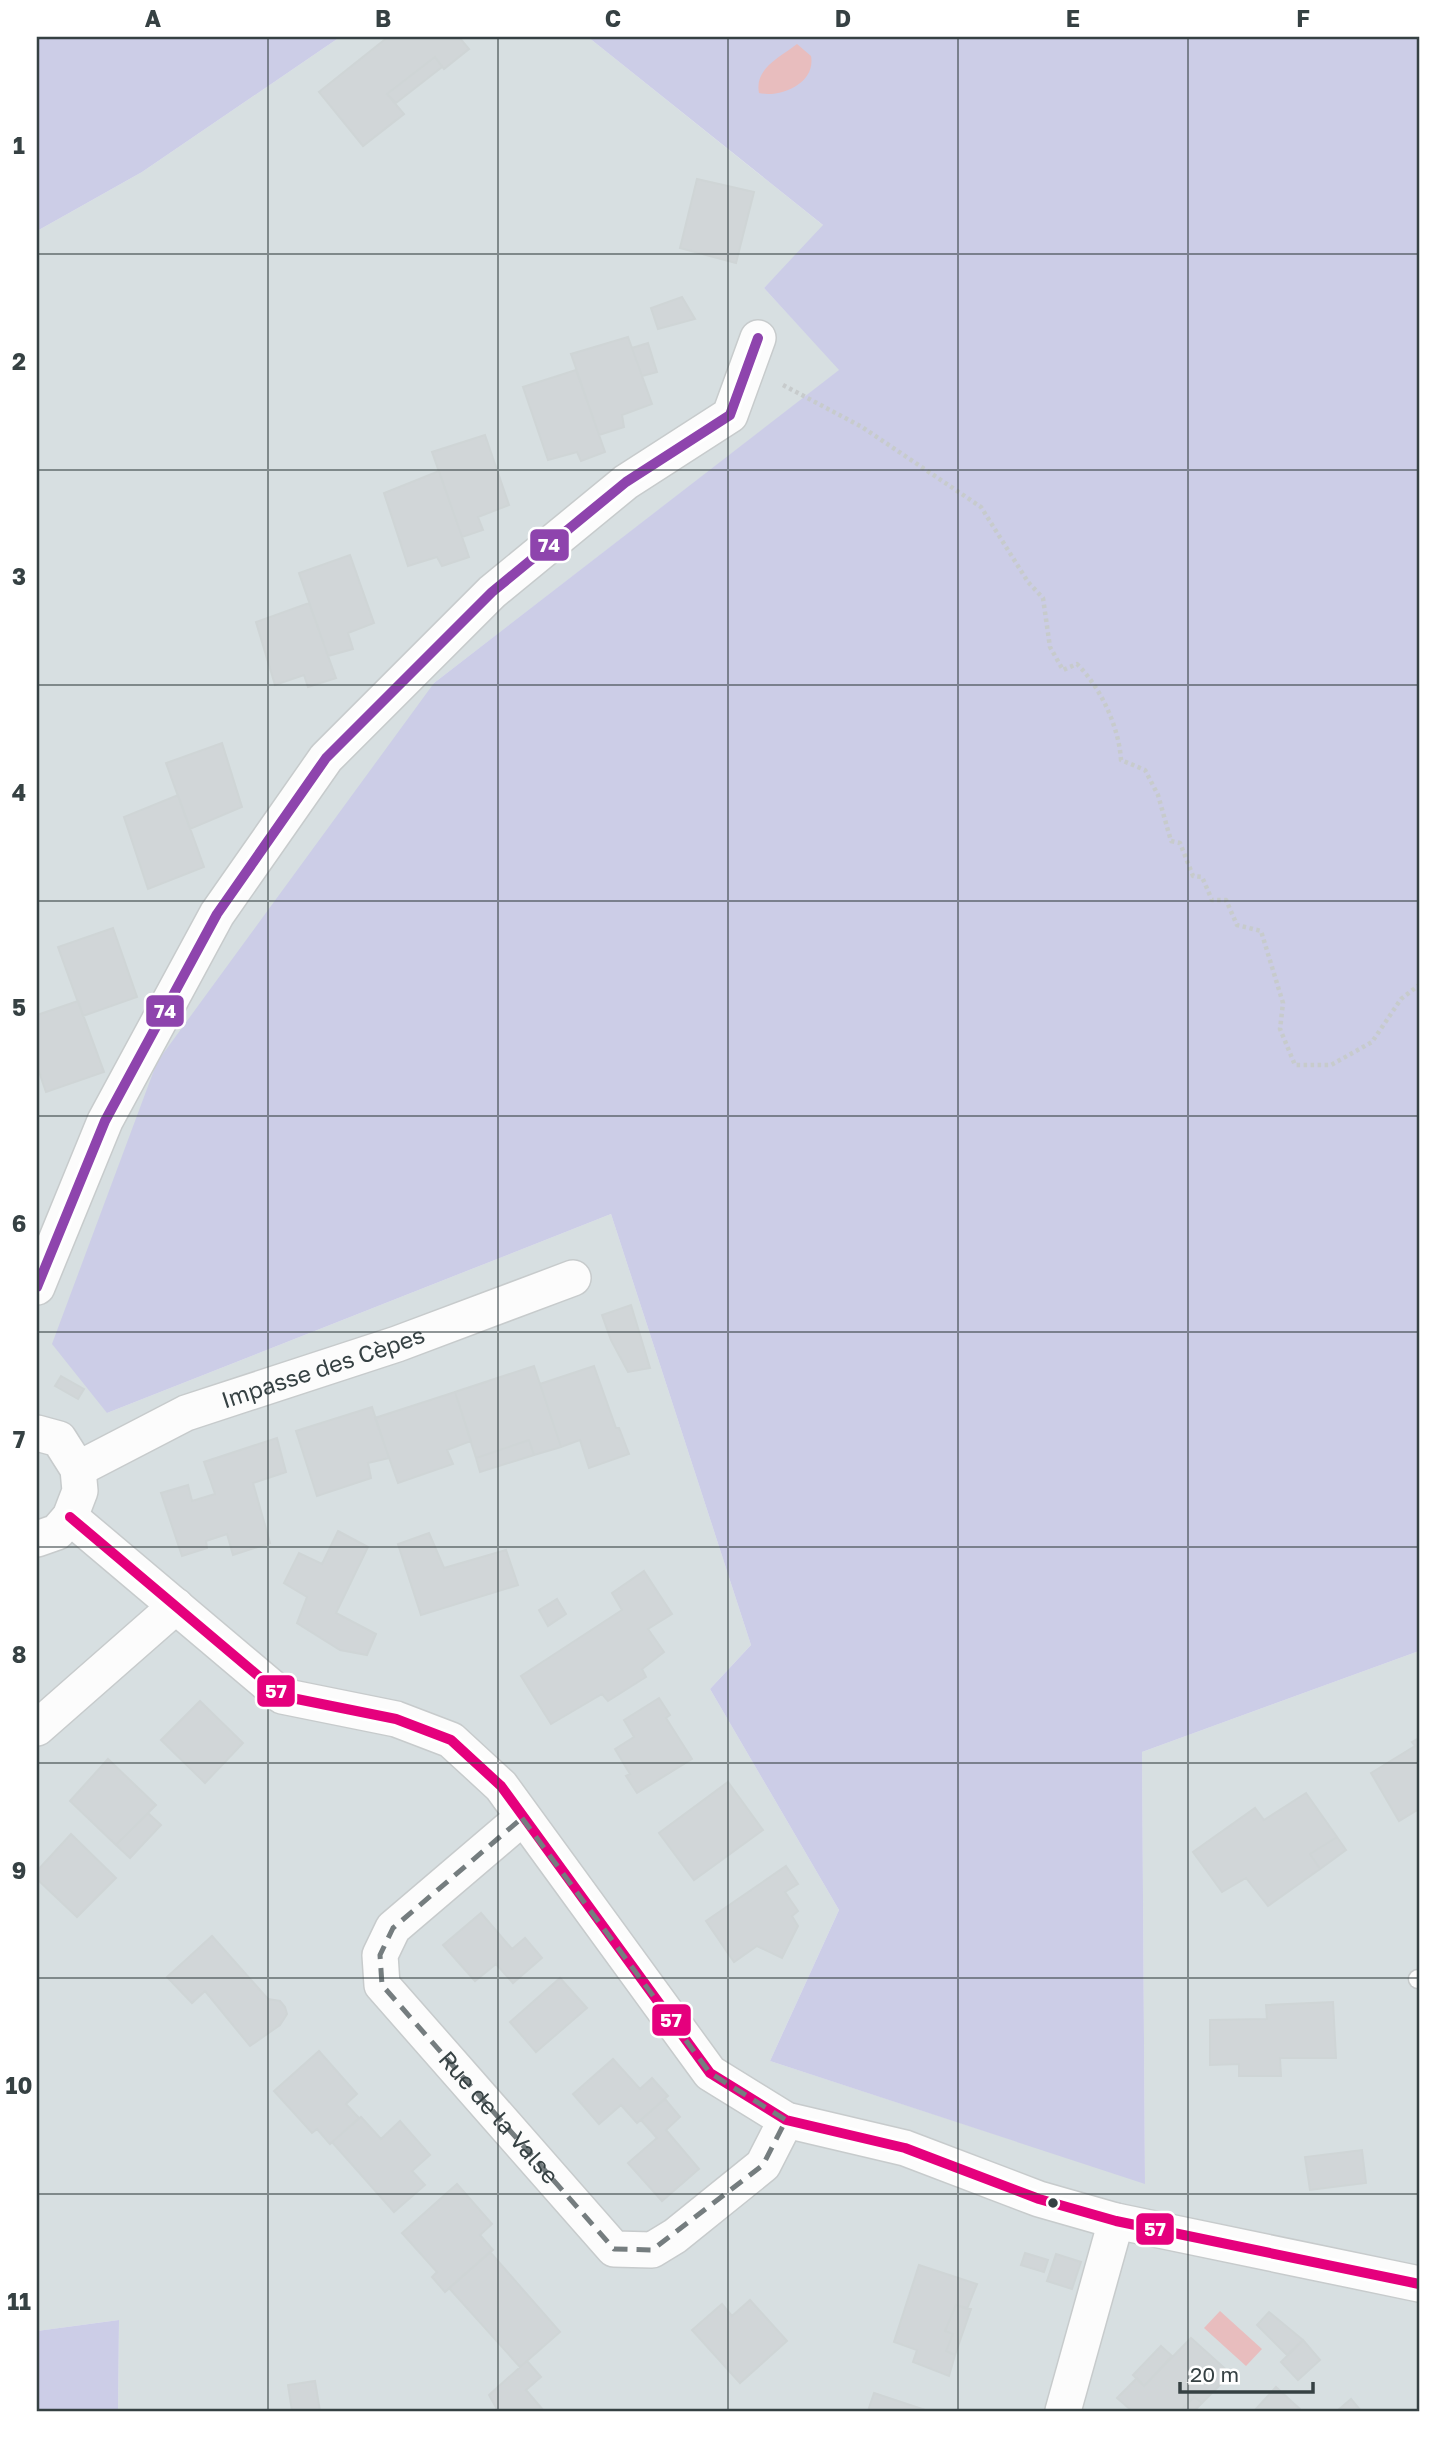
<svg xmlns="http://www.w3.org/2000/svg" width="1456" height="2448" font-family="'Golos Text',sans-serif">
	<rect width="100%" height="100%" fill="#e9edee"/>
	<path fill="#d7dfe1" d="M340,37H588L824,226L764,288L840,370L434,683L107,1413L611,1214L751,1645L710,1689L839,1910L770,2061L1145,2183L1142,1752L1419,1651V2411H118L119,2320L37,2331V231L142,172Z"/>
	<path fill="#cccde7" d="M37,37H340L142,172L37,231Z
		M588,37H1419V1651L1142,1752L1145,2184L770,2061L839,1910L710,1689L751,1645L611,1214L107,1413L52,1344L157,1062L434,683L839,370L764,288L823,225Z
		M119,2320L118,2411H37V2331Z"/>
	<path fill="#e8bdbe" d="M797,44L811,56C816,83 781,98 759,93C754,68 781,57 797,44Z
		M1220,2311L1262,2349L1246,2366L1204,2328Z"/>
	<path fill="#d1d6d8" stroke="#cfd5d6" stroke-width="2" d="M388,37H459L469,49L444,69L435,57L387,94L404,114L363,146L319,92Z
		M435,57L442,67L396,103L387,94Z
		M697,179L754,192L736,263L680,248Z
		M682,297L695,319L658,329L651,308Z
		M628,337L652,404L622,415L624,427L599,435L571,354Z
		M648,343L657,372L642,376L632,348Z
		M576,370L605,452L581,461L577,452L548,460L523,387Z
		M485,435L509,505L478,517L483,530L462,537L432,452Z
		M439,471L469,557L442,566L437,557L408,566L384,493Z
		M350,555L374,623L348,633L353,649L328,656L299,573Z
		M309,603L336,678L308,687L304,675L275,685L256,622Z
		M222,743L242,807L190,829L166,763Z
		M178,795L204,867L148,889L124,817Z
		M113,928L137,997L83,1016L58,947Z
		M78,1001L104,1072L46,1092L37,1066V1015Z
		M631,1305L650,1368L628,1372L611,1340L602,1315Z
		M534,1366L561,1447L534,1455L529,1440L476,1458L455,1392Z
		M594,1366L616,1428H619L629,1454L589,1468L580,1440L561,1447L540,1384Z
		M61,1376L84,1389L78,1399L55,1386Z
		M455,1392L471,1441L447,1450L453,1464L398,1483L375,1418Z
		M372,1407L389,1458L368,1463L371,1478L317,1496L296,1431Z
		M277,1438L286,1472L253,1483L270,1543L233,1555L227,1534L206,1541L207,1548L182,1556L161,1493L188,1485L192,1501L215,1494L204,1462Z
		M529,1440L534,1455L480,1472L476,1458Z
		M338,1531L368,1547L336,1613L376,1634L367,1655L340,1650L297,1623L307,1597L284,1583L299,1553L322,1564Z
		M429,1533L444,1568L506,1550L518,1585L421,1615L398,1544Z
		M644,1571L672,1614L648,1629L664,1652L642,1669L646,1677L608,1701L602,1694L551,1724L521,1676L622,1610L612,1593Z
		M557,1599L566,1614L548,1626L539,1610Z
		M659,1698L670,1715L666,1718L692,1759L637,1793L626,1776L630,1774L615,1749L634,1737L624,1720Z
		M200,1701L243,1743L205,1783L161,1740Z
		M1419,1738V1809L1399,1821L1371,1773L1415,1746L1412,1742Z
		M108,1759L156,1805L116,1845L70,1801Z
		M728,1782L763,1830L694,1880L659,1833Z
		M1306,1793L1337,1837L1310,1854L1320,1869L1268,1906L1246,1878L1222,1892L1193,1852L1255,1808L1264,1820Z
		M148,1813L161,1825L130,1858L116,1845Z
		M71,1834L116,1878L77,1917L37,1879V1871Z
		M1337,1837L1346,1850L1320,1869L1310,1854Z
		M786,1866L798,1884L785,1892L798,1911L792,1916L798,1926L782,1958L757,1946L734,1962L706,1921Z
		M481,1913L512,1949L525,1938L542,1958L513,1983L496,1964L475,1981L443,1945Z
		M212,1936L268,1999L280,2001L285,2007L287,2014L280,2025L250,2046L205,1991L192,2003L167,1977Z
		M560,1978L587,2008L536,2052L510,2022Z
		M1333,2002L1336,2058H1280L1281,2076H1239V2064L1210,2065V2020L1267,2019L1266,2005Z
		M319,2051L357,2094L346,2104L359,2118L330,2144L317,2129L312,2133L274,2091Z
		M613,2059L640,2089L652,2078L668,2096L637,2123L621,2105L599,2124L573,2094Z
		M665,2099L680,2117L666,2130L699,2169L662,2201L628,2163L657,2138L641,2120Z
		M361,2117L381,2139L400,2121L430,2155L412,2171L425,2185L394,2212L332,2142Z
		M1362,2150L1366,2183L1310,2190L1305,2157Z
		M457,2184L492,2224L480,2235L493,2250L445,2292L432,2277L437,2272L402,2233Z
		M490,2252L560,2332L520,2367L449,2288Z
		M1025,2253L1048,2260L1044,2272L1021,2265Z
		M1056,2254L1081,2262L1072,2289L1047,2281Z
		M919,2265L977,2284L967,2309L956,2305L945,2331L953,2334L946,2351L955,2355L949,2376L913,2362L917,2350L894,2342Z
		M750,2300L787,2341L740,2383L692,2330L722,2304L732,2316Z
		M956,2305L971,2309L955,2355L946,2351L953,2334L945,2331Z
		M1269,2312L1303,2340L1287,2355L1257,2325Z
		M1191,2338L1231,2374L1202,2403L1194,2397L1180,2411H1132L1117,2398L1137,2378L1144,2386Z
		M1303,2340L1320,2360L1298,2380L1281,2362Z
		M1161,2346L1172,2356L1144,2386L1133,2375Z
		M527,2361L541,2377L526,2390L544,2411H498L489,2395Z
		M315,2381L320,2411H292L288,2385Z
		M1276,2387L1302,2411H1254Z
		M874,2393L928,2411H868Z
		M1194,2397L1202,2403L1194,2411H1180Z
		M1351,2399L1361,2411H1337Z"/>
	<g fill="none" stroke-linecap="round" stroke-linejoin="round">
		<g stroke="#c7cbcc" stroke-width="21">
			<path id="lane" d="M1418,1979H1419"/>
		</g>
		<g stroke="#c7cbcc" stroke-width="38">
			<g id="street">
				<path d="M37,1287L105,1121L217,914L326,758L492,592L626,482L730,415L758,338"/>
				<path d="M37,1433L59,1439L78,1469L80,1491L70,1517L57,1532L37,1539"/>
				<path id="s1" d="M78,1469L186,1413L397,1344L573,1278"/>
				<path d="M70,1517L282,1696L396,1719L451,1740L501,1786L710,2073L786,2120L905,2148L1039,2199L1116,2221L1419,2284"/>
				<path d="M37,1728L176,1606"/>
				<path id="s2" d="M522,1818L393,1928L380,1955L382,1985L614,2249L652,2250L675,2236L763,2165L786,2120"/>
				<path d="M1063,2411L1116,2221"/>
			</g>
		</g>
		<path stroke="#c7cbcc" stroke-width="4.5" stroke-dasharray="3.5 3.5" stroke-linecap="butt" d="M783,385L862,427L981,507L1028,582L1043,598L1050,647L1063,670L1077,664C1101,688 1119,727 1121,760L1145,770L1158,795L1171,841L1180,843L1193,876L1202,877L1212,900H1226L1237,925L1261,931L1283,1003L1280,1029L1295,1065H1331L1372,1042L1401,999L1419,985"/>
		<use href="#lane" stroke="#fcfcfc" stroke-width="18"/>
		<use href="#street" stroke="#fcfcfc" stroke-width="35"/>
		<g stroke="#fff" stroke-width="16">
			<path id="bus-1" d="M70,1517L282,1696L396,1719L451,1740L501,1786L710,2073L786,2120L905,2148L1039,2199L1116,2221L1419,2284"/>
		</g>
		<g stroke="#fff" stroke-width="16">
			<path id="bus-2" d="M37,1287L105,1121L217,914L326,758L492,592L626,482L730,415L758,338"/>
		</g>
		<use href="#bus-1" stroke="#e5007d" stroke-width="10"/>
		<use href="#bus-2" stroke="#8e44ad" stroke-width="10"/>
	</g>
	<path fill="none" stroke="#757d7f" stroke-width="5" stroke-dasharray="14 9" stroke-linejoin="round" d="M522,1818L710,2073L786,2120L763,2165L652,2250L614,2249L382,1985L380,1955L393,1928Z"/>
	<path fill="none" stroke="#364143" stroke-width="2" stroke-opacity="0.55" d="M268,37V2411M498,37V2411M728,37V2411M958,37V2411M1188,37V2411M37,254H1419M37,470H1419M37,685H1419M37,901H1419M37,1116H1419M37,1332H1419M37,1547H1419M37,1763H1419M37,1978H1419M37,2194H1419"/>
	<circle fill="#364143" stroke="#fff" stroke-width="2.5" cx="1053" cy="2203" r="6"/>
	<g text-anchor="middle" stroke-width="6" stroke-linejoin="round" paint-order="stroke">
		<g font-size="23" fill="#364143" stroke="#fff">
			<text dy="8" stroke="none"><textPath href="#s1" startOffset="266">Impasse des Cèpes</textPath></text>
			<text dy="8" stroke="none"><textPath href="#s2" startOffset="406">Rue de la Valse</textPath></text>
		</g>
	</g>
	<g stroke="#fff" stroke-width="2.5">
		<rect x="529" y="528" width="41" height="34" rx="7" fill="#8e44ad"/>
		<rect x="145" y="994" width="40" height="34" rx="7" fill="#8e44ad"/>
		<rect x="256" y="1674" width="40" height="34" rx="7" fill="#e5007d"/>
		<rect x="651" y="2003" width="41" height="34" rx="7" fill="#e5007d"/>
		<rect x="1135" y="2212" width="40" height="34" rx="7" fill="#e5007d"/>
	</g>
	<g font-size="19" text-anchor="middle" font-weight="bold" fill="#fff">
		<text x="549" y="552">74</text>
		<text x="165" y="1018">74</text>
		<text x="276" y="1698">57</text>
		<text x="671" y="2027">57</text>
		<text x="1155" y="2236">57</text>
	</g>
	<rect width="1456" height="2448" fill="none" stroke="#ffffff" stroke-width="77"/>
	<path d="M1180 2382v10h133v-10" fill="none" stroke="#364143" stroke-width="3.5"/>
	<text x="1190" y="2382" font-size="21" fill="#364143" stroke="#ffffff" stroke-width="5" paint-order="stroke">20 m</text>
	<rect x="38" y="38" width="1380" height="2372" fill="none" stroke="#364143" stroke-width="2.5"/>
	<g font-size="23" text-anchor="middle" font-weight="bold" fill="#364143">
		<text x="153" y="27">A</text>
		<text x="383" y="27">B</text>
		<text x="613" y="27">C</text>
		<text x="843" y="27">D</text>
		<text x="1073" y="27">E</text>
		<text x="1303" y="27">F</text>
		<text x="19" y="154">1</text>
		<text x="19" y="370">2</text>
		<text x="19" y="585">3</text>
		<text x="19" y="801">4</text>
		<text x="19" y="1016">5</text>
		<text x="19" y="1232">6</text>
		<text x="19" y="1448">7</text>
		<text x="19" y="1663">8</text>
		<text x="19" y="1879">9</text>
		<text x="19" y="2094">10</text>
		<text x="19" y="2310">11</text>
	</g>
</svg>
